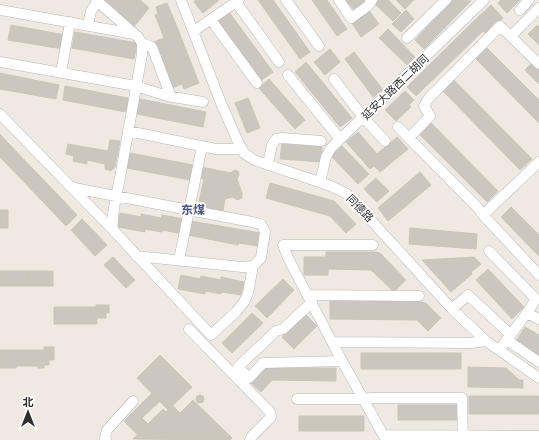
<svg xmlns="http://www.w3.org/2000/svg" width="539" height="440" font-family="'Fira Sans Condensed','Noto Sans SC',sans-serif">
	<rect width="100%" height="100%" fill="#efe9e1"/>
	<path fill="#cbc7bf" stroke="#cbc5ba" d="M105,0H140L149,8L133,28L117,14L119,12Z
		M196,0H218V1L203,13L194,2Z
		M258,0H273L310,52L300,59Z
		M312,0H327L347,29L337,36Z
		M346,0H364L365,2L354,10Z
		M379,0H388L401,13L393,21L375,4Z
		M397,0H414L405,9L397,1Z
		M453,0L471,1L424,49L415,40Z
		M501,0H520L507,13L498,3Z
		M167,3L179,32L164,38L155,15L158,14L156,7Z
		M491,5L503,18L486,34L474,21Z
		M406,10L414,19L401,32L392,24Z
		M369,11L379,24L361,37L352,23Z
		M229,12L273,72L260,81L217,20Z
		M474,21L483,31L416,96L407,87Z
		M11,25L65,35L63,49L8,40Z
		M537,25L539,27V45L528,34Z
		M388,29L415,57L407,65L379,38Z
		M75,32L137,43L134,59L72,48Z
		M179,32L199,83L184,89L164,38Z
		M164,38L182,84L172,88L154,42Z
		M487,48L539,100V123L476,59Z
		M330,49L340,62L325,75L314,62Z
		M354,52L383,90L373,97L345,59Z
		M306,62L352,118L340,127L295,72Z
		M532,63L539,71V84L525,70Z
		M0,73L59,85L56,99L0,89Z
		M269,79L305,120L295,129L259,88Z
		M454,80L532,159L520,170L443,91Z
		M65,86L128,98L126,112L63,100Z
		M405,91L414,100L409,105L411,107L396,121L385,110Z
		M248,98L260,128L247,133L235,103Z
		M140,99L206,112L203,127L137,114Z
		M431,123L498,191L487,202L419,134Z
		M358,132L377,154L397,137L408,149L380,172L374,166L370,169L346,142Z
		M0,134L7,142L0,149Z
		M110,140L120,141L115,167L111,171L105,169V164L87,160V164L73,161L74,156L66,154L68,144L108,151Z
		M7,142L59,196L47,206L0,157V149Z
		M282,144L322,147L321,162L280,159Z
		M342,146L369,174L358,184L331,156Z
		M130,153L193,165L190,180L127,168Z
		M201,167L231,173L234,170L238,171L239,175L237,179L242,193V198L237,200L233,197L225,199L223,211L198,206L204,179L199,178Z
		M420,172L431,185L388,221L378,208Z
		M376,178L389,191L377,202L364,189Z
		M270,183L334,201L356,224L346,233L330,216L266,198Z
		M59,196L77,215L66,226L47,206Z
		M511,207L539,235V256L501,217Z
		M0,210H8V228H0Z
		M120,213L141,217V214L161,218L162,215L184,219L182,234L163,230L162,232L145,229V232L118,227Z
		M82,219L107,245L95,256L71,230Z
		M191,221L260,233L257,246L239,243L238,245L188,235Z
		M410,228L477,234L476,249L409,244Z
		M326,252H375L380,253L406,280L394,292L371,270L328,269V275H304V257H326Z
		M113,257L135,280L126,288L104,265Z
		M474,257L481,264L471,272L472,274L451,292L422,260Z
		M488,269L524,307L512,319L476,280Z
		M0,271H28V286H0Z
		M28,271H53V286H28Z
		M181,275L200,279L201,276L221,280V277L244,282L241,295L222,292L221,294L205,291V294L178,289Z
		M283,279L294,290L267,318L255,306Z
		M330,301L422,302L427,304L441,318L428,331L417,320L330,319Z
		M96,305H109V313H106V318H97V324H54V307H96Z
		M252,313L263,323L232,353L222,343Z
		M305,314L317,326L294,349L282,337Z
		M525,327L539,335V355L516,341Z
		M44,347H54V360H49V365H44V368H38V366H16V368H0V350H44Z
		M361,353H461V369H361Z
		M160,355L192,387L168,410L137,378Z
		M468,367L506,368L519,380H523V388L468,387Z
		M268,368H336V381L272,380L261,392L251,383L265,369Z
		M152,393L160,401L142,418L148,424L137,434L124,421Z
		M196 399a4 4 0 1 1 8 0a4 4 0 1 1-8 0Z
		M469,396H539V414H469Z
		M193,400L232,438L230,440L133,439L163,409L166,412L173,406L180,413Z
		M398,405H457V420H398Z
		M299,416H364V431H299Z"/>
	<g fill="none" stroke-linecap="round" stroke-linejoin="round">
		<g stroke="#b4b7c1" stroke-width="11">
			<path id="minor" d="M181,0L221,103L238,142L244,153L254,160L331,186L347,194L452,309L486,341L539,378
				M286,0L319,46
				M339,0L351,18L368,6L372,0
				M236,2L279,62
				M0,10L134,34
				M520,10L529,0
				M211,20L257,83
				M88,25L91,11L97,2
				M194,31L239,0
				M511,36L539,8
				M407,38L446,0
				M142,43L152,47L171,97
				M0,62L136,86L167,96L203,102
				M61,73L70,22
				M288,75L340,139
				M334,79L363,117L385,141
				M0,114L70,186L79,189L252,222L261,224L265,232L261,258L253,266L248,293L244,302L236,312L211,335L113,230C111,211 118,191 121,172C128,133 135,93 142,54V43L138,37L96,0
				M398,127L478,208L483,215
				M128,131L216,149H242
				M409,138L430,116L424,106L428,99L500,26L539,64
				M539,162L483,215L539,275
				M268,164L272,145L276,139L282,138L321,141
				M320,182L326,157L331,148L484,0
				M71,187L113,230
				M373,245H283L288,258L342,361L386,440
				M489,251L536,299L527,313
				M136,256L242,267L253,266
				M179,260L202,146
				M308,295L419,296
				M312,302L283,329L276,331L238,367L249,378L263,363L342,361
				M452,309L468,295L511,335
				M189,329L270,412L271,417L252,436L250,440
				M507,340L539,362
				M333,342L471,343L486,341
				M499,350L527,313L539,319
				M297,399H363L372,398H462L463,440
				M384,435L539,436
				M106,440L105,438L107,430L133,401"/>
		</g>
		<use href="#minor" stroke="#fff" stroke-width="10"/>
	</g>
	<g text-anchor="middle" stroke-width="3.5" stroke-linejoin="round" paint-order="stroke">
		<g font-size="11" fill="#2e2e2e" stroke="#fff">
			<text transform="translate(395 87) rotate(-44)" y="4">延安大路西二胡同</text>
			<text transform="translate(360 208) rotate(46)" y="4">同德路</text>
		</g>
		<g font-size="12" font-weight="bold" fill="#4d5680" stroke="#fff">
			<text x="193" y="214">东煤</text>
		</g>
	</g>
	<g transform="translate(28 412)" stroke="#ffffff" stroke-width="3" paint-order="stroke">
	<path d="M0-3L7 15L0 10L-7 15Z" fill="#2e2e2e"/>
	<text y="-6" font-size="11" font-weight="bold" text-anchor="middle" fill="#2e2e2e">北</text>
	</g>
</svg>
